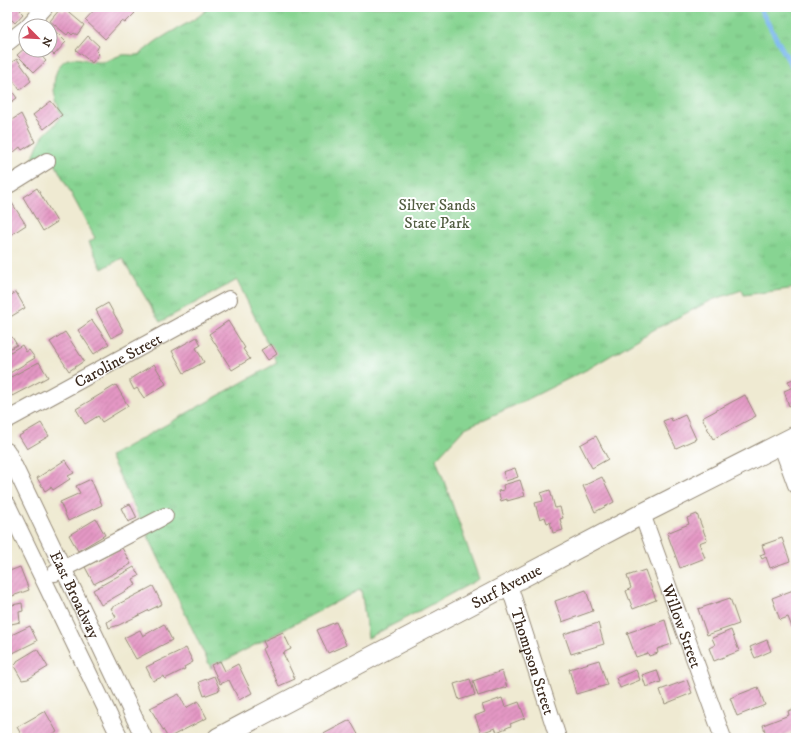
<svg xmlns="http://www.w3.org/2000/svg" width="803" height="745" font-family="'IM FELL DW Pica',serif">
	<defs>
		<pattern id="grass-tufts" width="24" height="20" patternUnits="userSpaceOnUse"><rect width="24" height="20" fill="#87d492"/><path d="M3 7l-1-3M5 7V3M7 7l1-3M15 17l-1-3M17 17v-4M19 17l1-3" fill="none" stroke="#75b67d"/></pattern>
		<pattern id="building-hatch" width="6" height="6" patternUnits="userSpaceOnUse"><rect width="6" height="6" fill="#e497c4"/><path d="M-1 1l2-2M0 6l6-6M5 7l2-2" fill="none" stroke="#ba7b9f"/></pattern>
	</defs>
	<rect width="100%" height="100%" fill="#fff"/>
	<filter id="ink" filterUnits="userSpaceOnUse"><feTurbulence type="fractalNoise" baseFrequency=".025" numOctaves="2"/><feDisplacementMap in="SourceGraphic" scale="8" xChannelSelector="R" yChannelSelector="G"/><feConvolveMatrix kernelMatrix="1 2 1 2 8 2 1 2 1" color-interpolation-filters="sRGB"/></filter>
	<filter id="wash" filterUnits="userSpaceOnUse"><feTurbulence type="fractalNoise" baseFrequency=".012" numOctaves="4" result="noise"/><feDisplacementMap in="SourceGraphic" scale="16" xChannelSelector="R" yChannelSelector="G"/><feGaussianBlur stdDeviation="0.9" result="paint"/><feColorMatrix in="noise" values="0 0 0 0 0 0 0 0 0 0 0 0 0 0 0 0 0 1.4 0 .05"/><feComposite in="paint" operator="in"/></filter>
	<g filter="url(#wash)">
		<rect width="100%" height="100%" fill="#efead2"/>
		<path fill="url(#grass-tufts)" stroke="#617f58" d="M209,7H796V288L744,295L742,290L712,300L655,329L590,368L524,401L465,428L436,459L479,579L368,638L361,589L211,668L110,456L277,363L237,280L160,322L122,258L102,269L89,242L95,238L53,160H33C35,151 38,143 44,135C48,130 55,126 58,120C62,111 57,105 55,96C53,88 54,74 59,67C69,50 86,63 101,62C108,62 115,56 123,55C129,54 136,57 141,53C148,48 155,41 163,37C178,27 197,21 209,7Z"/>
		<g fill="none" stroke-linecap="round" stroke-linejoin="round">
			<path stroke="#7cb8ee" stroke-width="5" d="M759,7L796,74"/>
		</g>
		<g id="blocks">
			<path fill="url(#building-hatch)" d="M7,7H20L22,9L20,11L23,14L15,23L7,15Z
				M97,7H128L135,13L125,23L122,21L105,39L85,20Z
				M60,9L63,12L65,9L84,25L77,35L74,33L72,35L69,32L67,35L50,21Z
				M50,26L66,42L54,55L49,50Z
				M88,36L99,46L96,51L99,54L92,63L76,50Z
				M26,47V50H36L46,61L34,72L17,55Z
				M17,59L30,77L29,78L31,81L20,90L7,72V65Z
				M9,87L17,98L7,105V88Z
				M51,101L62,115L44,129L33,115Z
				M21,114L35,142L22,150L20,147L14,152L7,140V132L10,130L7,123Z
				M37,188L57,222L43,231L23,197Z
				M12,203L26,225L9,236L7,233V207Z
				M16,292L25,308L7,319V298Z
				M108,303L123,330V332L111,338L96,310Z
				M92,320L109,344L94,354L78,330Z
				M228,321L245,348L243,349L250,359L232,370L209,334Z
				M65,332L84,361L69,371L50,342Z
				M12,337L17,345L7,350V339Z
				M197,337L201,345L196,348L204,362L184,373L172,351Z
				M271,344L277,354L268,360L261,350Z
				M22,345L26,352L29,350L35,358L8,374L7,354Z
				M39,362L48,377L12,396L7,386V379Z
				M154,364L166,384L144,398L137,388L134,390L130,382V379Z
				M796,378V403L789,406L784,391L791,388L788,381Z
				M116,385L128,406L102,422L98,416L85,424L76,409Z
				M745,395L756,416L713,439L702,418Z
				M685,415L696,439L676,448L663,421L671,418L672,421Z
				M41,423L49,436L27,449L19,436Z
				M596,436L608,459L592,468L580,445Z
				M65,460L74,473L68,476L70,479L53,490L51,487L45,491L37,478Z
				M515,468L518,477L506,481L503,472Z
				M602,477L614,502L595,512L583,486Z
				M91,479L102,505L68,521L60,502L80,493L76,486Z
				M520,480L525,496L507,501V499L501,501L498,491L504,490L503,485Z
				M550,490L555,508L560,507L563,518L560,519L563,530L553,533L550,522L547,523L545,517L540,519L539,517L535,503L543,501L541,493Z
				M130,504L137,518L128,522L121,508Z
				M697,514L707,540L699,543L705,558L680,568L667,533L689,524L687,518Z
				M96,519L105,535L78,551L69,535Z
				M782,538L790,561L770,568L766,557L762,559L760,555L765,553L762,545Z
				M122,548L131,564L94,584L85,567Z
				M20,567L29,590L7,598V572Z
				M134,567L139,576L133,579L136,585L101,605L93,590Z
				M645,570L656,600L633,609L626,591L631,588L627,576Z
				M153,586L162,604L119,625L109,628L107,622L116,617L111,608Z
				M796,589V626L792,627L788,617L780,620L772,598Z
				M586,590L593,611L562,622L555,601Z
				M730,598L739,624L707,635L698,609Z
				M22,603L23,611L19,612L20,622L7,625V606Z
				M665,620L672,644L657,649L658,653L649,656L648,653L636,657L627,633Z
				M336,622L346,645L328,653L317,630Z
				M598,623L604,644L571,654L564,634Z
				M164,624L172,640L136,659L124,638L140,630L143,636Z
				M30,626L37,641L7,656V637Z
				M731,630L739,651L714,661L709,648L715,645L712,638Z
				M283,632L291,649L283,653L295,679L279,686L262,649L266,647L263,641Z
				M767,640L771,651L755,658L750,647Z
				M186,648L193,662L184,667L185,669L165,679L164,676L153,681L146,667Z
				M37,649L48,667L28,679L22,680L14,666L17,663V661Z
				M599,660L607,685L576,694L569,669Z
				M220,661L225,671L238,664L252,693L239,700L229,680L220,684L211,665Z
				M636,670L640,680L620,688L616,678Z
				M657,670L661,682L646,687L642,675Z
				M502,671L507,687L478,696L473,681Z
				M214,676L220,690L204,696L199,682Z
				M470,679L475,695L459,700L454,684Z
				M687,680L692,693L665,704L660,690Z
				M758,687L765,705L737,716L730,698Z
				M179,694L186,708L198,701L207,718L168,738L150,708Z
				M502,698L505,707L519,702L525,718L510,724L511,726L497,732L495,728L481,733L475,716L485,712L482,705Z
				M794,709L796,714V730L777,738H767L763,725L789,715L788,711Z
				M45,711L57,732L46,738H23L17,727Z
				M350,720L360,738H316Z"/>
		</g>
	</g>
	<g filter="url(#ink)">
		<use href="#blocks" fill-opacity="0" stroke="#958a78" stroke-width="1"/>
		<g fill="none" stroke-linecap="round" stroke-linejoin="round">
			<g stroke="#958a78" stroke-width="18">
				<g id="minor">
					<path d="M28,26L45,7"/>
					<path d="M7,43L26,28"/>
					<path d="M7,186L47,161"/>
					<path id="s1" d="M7,420L229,299"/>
					<path d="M781,444L796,485"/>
					<path id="s2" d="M7,451L144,738"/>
					<path d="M7,504L120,738"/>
					<path id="s3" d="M642,514L723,738"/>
					<path d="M55,573L165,516"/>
					<path id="s4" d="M509,585L558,738"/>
				</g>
			</g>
			<g stroke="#958a78" stroke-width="22">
				<g id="tertiary">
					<path id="s5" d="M218,738L642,514L796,436"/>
				</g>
			</g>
			<use href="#minor" stroke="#fff" stroke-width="16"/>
			<use href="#tertiary" stroke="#fff" stroke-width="20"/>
		</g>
	</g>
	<g text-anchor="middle" stroke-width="4" stroke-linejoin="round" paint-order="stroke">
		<g font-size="16" fill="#525d41" stroke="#fff">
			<text x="437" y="210">Silver Sands<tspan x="437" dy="18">State Park</tspan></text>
		</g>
		<g font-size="16" fill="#3b2a1e" stroke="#fff">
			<text dy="6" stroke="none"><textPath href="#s1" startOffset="126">Caroline Street</textPath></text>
			<text dy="6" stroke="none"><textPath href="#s5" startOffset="326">Surf Avenue</textPath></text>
			<text dy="6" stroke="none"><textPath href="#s2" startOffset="159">East Broadway</textPath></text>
			<text dy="6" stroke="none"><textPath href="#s3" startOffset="119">Willow Street</textPath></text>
			<text dy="6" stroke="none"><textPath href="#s4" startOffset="80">Thompson Street</textPath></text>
		</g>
	</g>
	<rect width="803" height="745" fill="none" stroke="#fff" stroke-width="24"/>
	<g transform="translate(38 38) rotate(114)"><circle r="19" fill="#ffffff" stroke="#b1aaa5"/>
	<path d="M0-3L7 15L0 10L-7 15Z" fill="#d1495b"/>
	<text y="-6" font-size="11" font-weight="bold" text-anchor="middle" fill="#3b2a1e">N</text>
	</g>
</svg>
